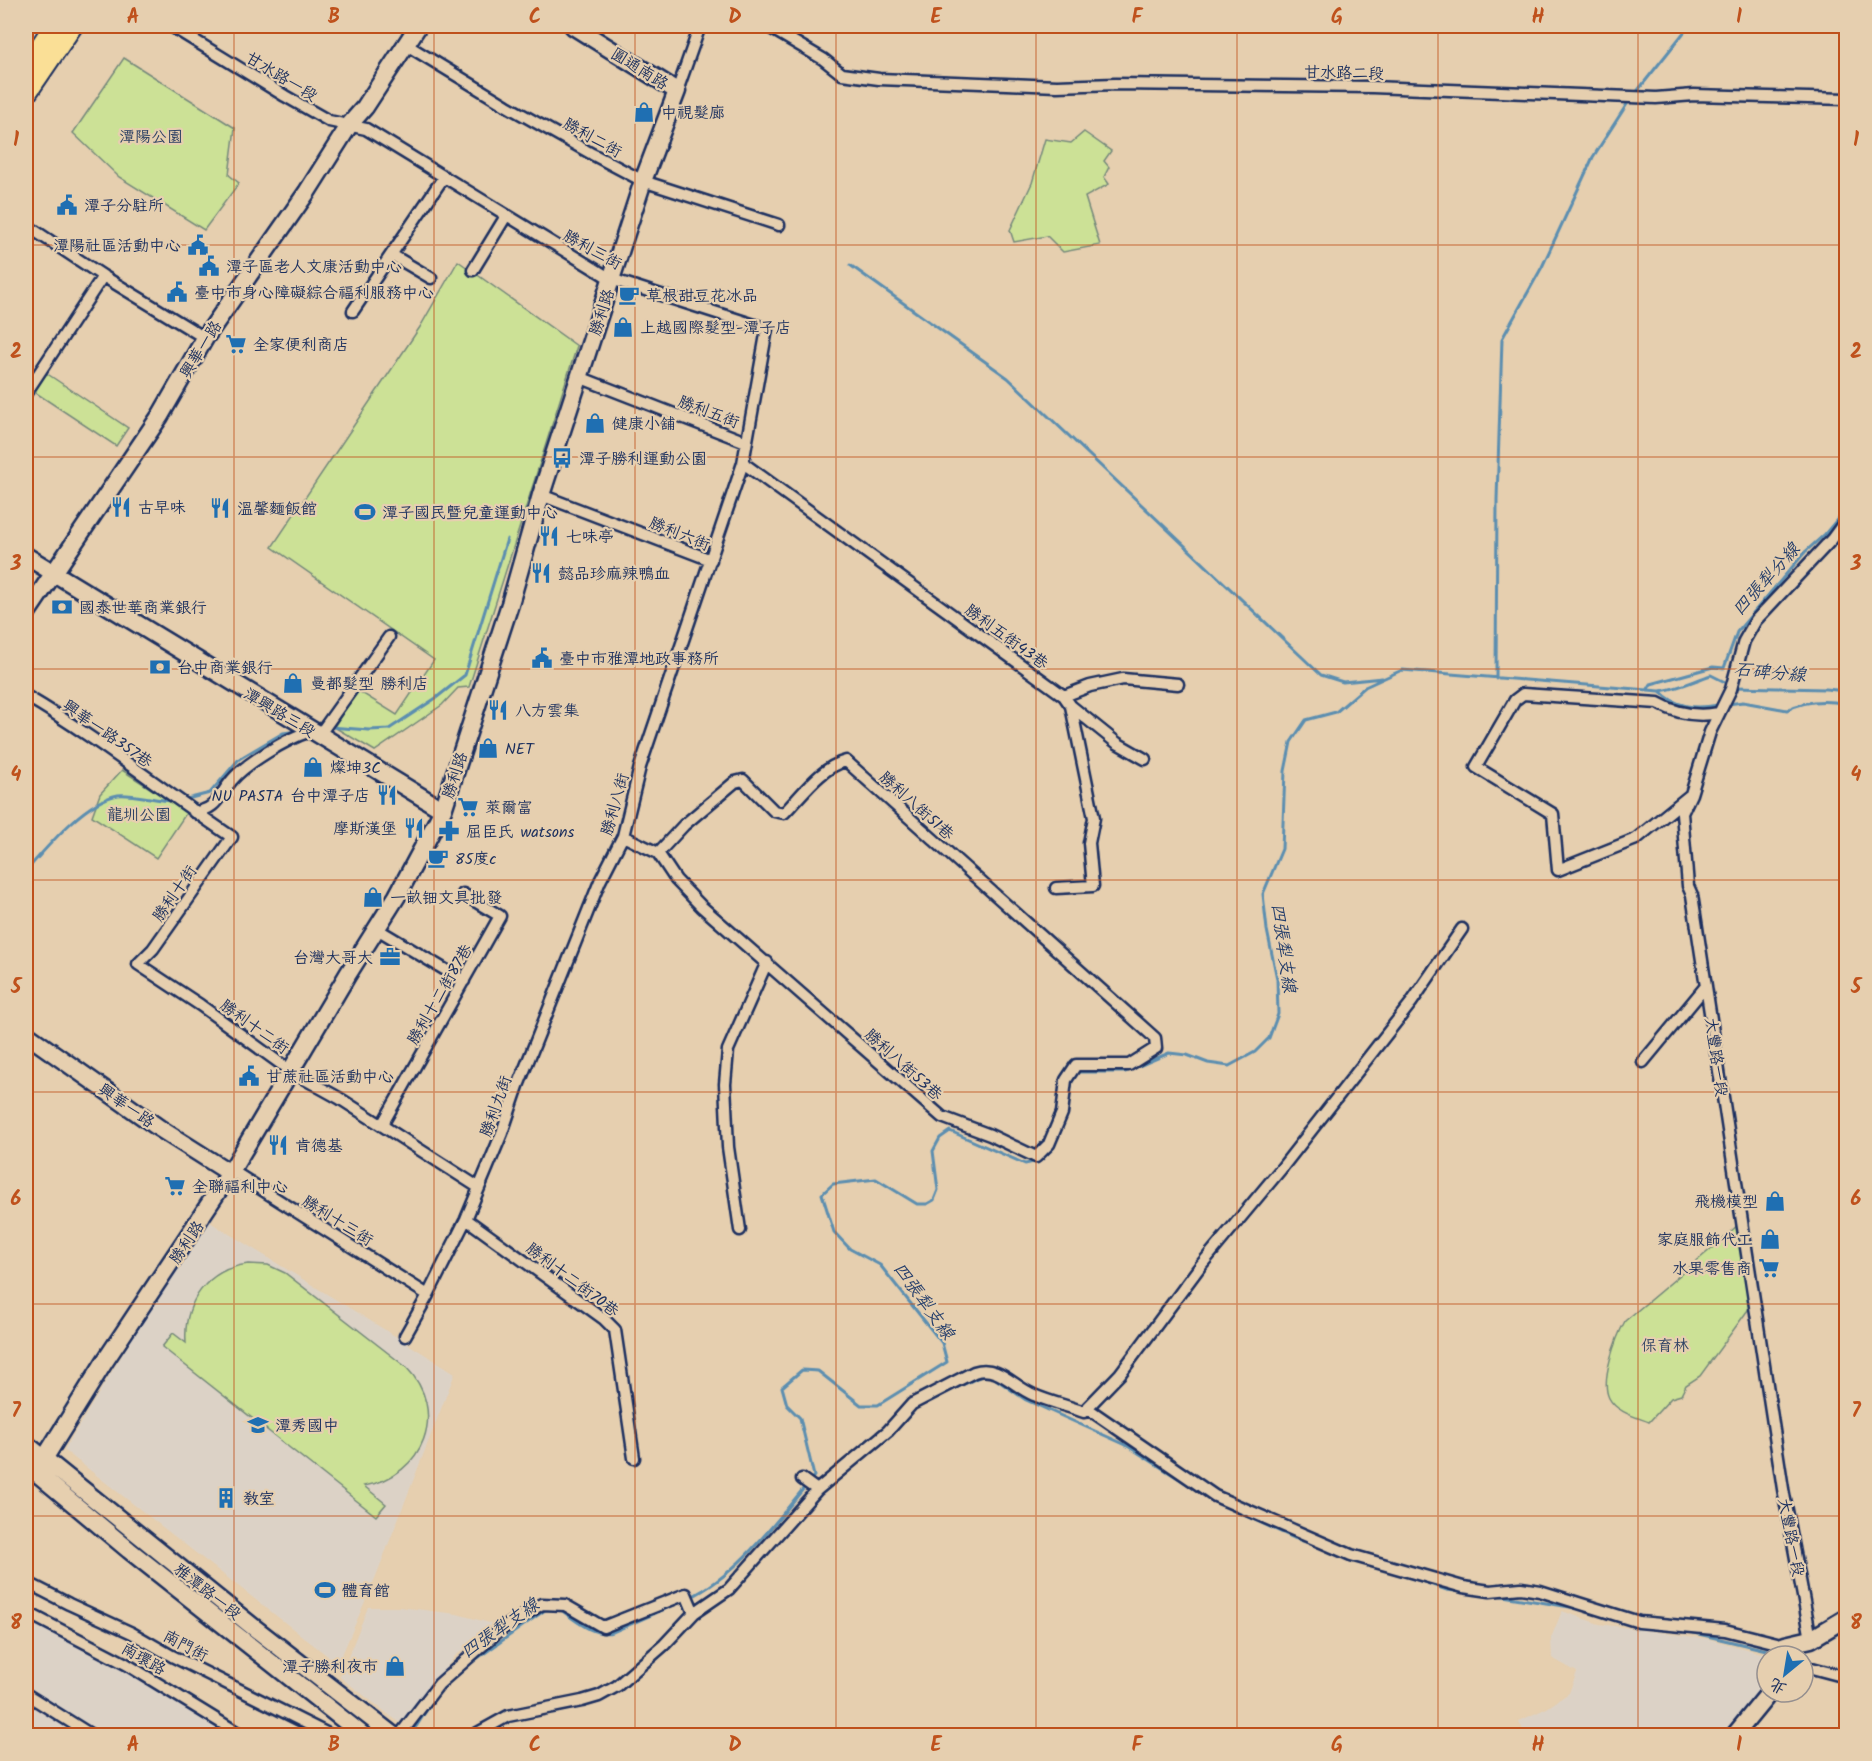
<svg xmlns="http://www.w3.org/2000/svg" width="1872" height="1761" font-family="Kalam,'LXGW WenKai TC',sans-serif">
	<rect width="100%" height="100%" fill="#e6cfaf"/>
	<filter id="ink" filterUnits="userSpaceOnUse"><feTurbulence type="fractalNoise" baseFrequency=".0167" numOctaves="2"/><feDisplacementMap in="SourceGraphic" scale="12" xChannelSelector="R" yChannelSelector="G"/><feConvolveMatrix kernelMatrix="1 2 1 2 8 2 1 2 1" color-interpolation-filters="sRGB"/></filter>
	<g filter="url(#ink)">
		<path fill="#dcd2c6" d="M205,1219L455,1373L376,1576L338,1664L64,1450Z
			M368,1607H399L457,1614L497,1625L455,1656L401,1724L340,1677Z
			M1562,1611L1599,1624L1709,1639L1772,1656H1767V1682L1722,1735H1525L1519,1721L1547,1708L1569,1693L1577,1672L1552,1658L1551,1638Z
			M26,1612L244,1735H26Z"/>
		<path fill="#cce196" stroke="#74887a" stroke-width="1.5" d="M124,58L235,128L229,175L239,183L204,230L119,177L73,133Z
			M1084,132L1111,151L1104,161L1109,167L1104,177L1109,184L1085,197L1100,245L1063,252L1047,236L1014,242L1010,230L1032,183L1045,139L1071,143Z
			M458,261L577,346L469,687L458,688L442,705L375,751L334,727L357,690L397,715L434,660L272,547L420,327Z
			M46,373L128,428L116,446L33,391Z
			M122,770L187,812L156,858L92,816L100,794Z
			M1743,1220L1753,1303L1700,1376L1686,1385L1681,1395L1671,1398L1649,1422C1636,1417 1616,1412 1609,1398C1600,1380 1616,1338 1625,1321L1724,1238Z
			M248,1264L268,1265L285,1273L406,1367C449,1411 424,1476 364,1486L386,1504L376,1516L162,1347L173,1333L186,1343C183,1303 207,1269 248,1264Z"/>
		<g fill="none" stroke-linecap="round" stroke-linejoin="round">
			<path stroke="#5b8eb0" stroke-width="3" d="M1635,94L1689,26
				M850,265L1008,378L1321,675L1343,682L1382,678
				M1496,679L1497,499L1502,339L1542,267L1593,157L1629,101
				M1735,687L1826,689L1846,691
				M1648,689L1651,684L1713,667L1724,668L1737,632L1805,552L1825,534L1846,509
				M1660,691C1676,708 1696,709 1718,705
				M1728,704L1743,702L1787,710C1806,700 1826,700 1846,704
				M330,727L369,730L389,729L436,698L465,675L507,539
				M183,800L210,793L239,759L283,733L297,731
				M26,871C48,846 85,801 118,795C131,793 158,801 174,801
				M1075,1074L1077,1072H1125L1169,1053L1187,1055L1208,1063L1229,1066L1255,1052L1269,1038L1278,1014L1277,979L1267,930L1263,894L1282,849L1285,771L1291,742L1306,720L1336,712L1365,687L1402,670L1660,691C1678,689 1693,681 1711,675L1729,684
				M1067,1109L1072,1080
				M990,1375L1026,1400L1126,1445L1214,1501
				M943,1394L984,1375
				M1222,1505L1294,1538L1315,1545
				M1404,1575L1447,1590L1464,1592
				M1497,1595L1582,1609
				M689,1598C740,1574 778,1518 814,1476L800,1418L787,1405L782,1387L802,1370L818,1371L861,1405H878L947,1362L942,1343L880,1265L850,1249L834,1232L822,1194L833,1184L876,1179L917,1204H927L934,1200L938,1190L933,1151L940,1138L950,1131L1025,1164C1035,1162 1044,1160 1049,1150
				M558,1608C575,1619 592,1637 613,1632L681,1602
				M1686,1631L1779,1653
				M468,1665L545,1610L551,1609
				M1822,1666L1846,1670
				M410,1736L437,1694"/>
			<g stroke="#1b2f5e" stroke-width="15">
				<path id="street" d="M171,26L285,96L329,121L366,129L611,279L767,329L743,463L640,767L623,836L600,881L518,1086L502,1133L466,1219L428,1295L405,1336
					M767,26L823,59L842,74L879,79L1057,86L1115,84L1372,87L1656,98L1694,95L1846,99
					M405,44L507,106L592,154L643,181L779,225
					M677,91L700,26
					M26,225L103,276L205,338
					M392,255L431,278
					M473,270L506,216
					M353,311L443,178
					M579,377L746,442
					M26,393L103,276
					M743,463L1064,696L1071,706L1094,818L1089,843L1093,886L1056,888
					M541,495L711,560
					M26,696C98,738 163,791 232,837L153,949L138,964L200,1005L292,1072L339,1098L478,1187
					M1064,696L1090,686L1123,679L1178,684
					M1071,706L1117,743L1145,759
					M1689,796L1636,839L1558,870L1553,814L1476,767L1515,700L1523,694L1658,703C1677,714 1697,717 1719,713
					M194,812C217,810 219,795 232,780C245,764 288,738 308,732C312,730 317,731 322,731L389,637
					M623,836L658,853L676,880L702,907L942,1117L990,1135L1036,1157L1049,1144L1062,1113L1066,1080L1076,1065H1129L1156,1048L1155,1038L846,761C821,767 802,795 784,813L774,811L743,780L735,782L684,825L658,853
					M377,929L464,981
					M1643,1062L1706,986
					M382,1125L500,916L463,894
					M230,1173L234,1172L428,1295
					M466,1219L604,1319L615,1330L634,1458
					M740,1230L728,1147L725,1084L728,1050L767,962
					M1087,1408L1120,1374L1201,1265L1281,1169L1411,1003L1462,929
					M802,1479L817,1490
					M26,1582L69,1604L132,1633L172,1656L332,1736
					M26,1612L126,1664L243,1736
					M1811,1639L1783,1489L1692,895L1688,886L1682,813L1691,794L1710,732L1731,689L1744,641L1756,620L1832,539L1846,520
					M1803,1662L1808,1667L1846,1677
					M26,1694L93,1736
					M399,1736L439,1684L500,1630L542,1604L565,1605L603,1627L686,1594L694,1613
					M472,1736L508,1716L582,1701L599,1696L617,1686L664,1645L694,1613L729,1589L817,1490L888,1431L912,1404L974,1372C999,1364 1013,1387 1034,1395C1050,1402 1068,1406 1084,1412L1087,1408L1215,1496L1351,1555L1463,1587L1490,1591L1521,1588L1540,1591L1639,1622L1725,1630L1785,1645L1797,1656"/>
			</g>
			<g stroke="#1b2f5e" stroke-width="21">
				<path id="secondary" d="M26,556L443,810
					M26,614L160,416L205,338L307,192L350,124L365,107L418,26
					M26,1034L159,1128L230,1173
					M26,1444L252,1626L394,1736
					M26,1464L129,1550L364,1736
					M26,1477L44,1459L105,1361L230,1173L348,974L397,896L443,810L510,604L541,495L643,181L677,91L573,26
					M1785,1656V1645L1811,1639L1846,1618
					M1734,1736L1770,1692"/>
			</g>
			<g stroke="#1b2f5e" stroke-width="22">
				<path id="primary" d="M26,67L53,26
					M26,95L73,26"/>
			</g>
			<use href="#street" stroke="#e6cfaf" stroke-width="10"/>
			<use href="#secondary" stroke="#e6cfaf" stroke-width="16"/>
			<use href="#primary" stroke="#fadf96" stroke-width="18"/>
		</g>
	</g>
	<path fill="none" stroke="#bf511c" stroke-width="1.5" stroke-opacity="0.55" d="M234,26V1736M434,26V1736M635,26V1736M836,26V1736M1036,26V1736M1237,26V1736M1438,26V1736M1638,26V1736M26,245H1846M26,457H1846M26,669H1846M26,880H1846M26,1092H1846M26,1304H1846M26,1516H1846"/>
	<defs>
		<g id="shop-bare" transform="scale(1.62)"><path d="M-5-2.5h2.3a2.7 3.5 0 0 1 5.4 0H5L5.5 6h-11ZM-1.5-2.5h3a1.5 2.3 0 0 0-3 0Z" fill="#1f6fb2" stroke="#e6cfaf" stroke-width="2.5" paint-order="stroke"/></g>
		<g id="civic-bare" transform="scale(1.62)"><path d="M-.6-6.5H3V-4.5H.6V-3L4-1V1h2V6H-6V1h2V-1L-.6-3ZM-1.2 2.5V6h2.4V2.5Z" fill="#1f6fb2" stroke="#e6cfaf" stroke-width="2.5" paint-order="stroke"/></g>
		<g id="cafe-bare" transform="scale(1.62)"><path d="M-5.5-4.5H6V0H3Q3 3.5 0 3.5H-2.5Q-5.5 3.5-5.5 0ZM3-3.2v2h1.7v-2ZM-6 4.5H4V6H-6Z" fill="#1f6fb2" stroke="#e6cfaf" stroke-width="2.5" paint-order="stroke"/></g>
		<g id="supermarket-bare" transform="scale(1.62)"><path d="M-6-5.5h2.5l.6 2H6L4.5 2H-2.5L-4.4-4H-6ZM-1.5 3.2a1.3 1.3 0 1 0 .1 0ZM3 3.2a1.3 1.3 0 1 0 .1 0Z" fill="#1f6fb2" stroke="#e6cfaf" stroke-width="2.5" paint-order="stroke"/></g>
		<g id="bus-bare" transform="scale(1.62)"><path d="M-5-6H5V4H4V6H2V4H-2V6H-4V4H-5ZM-3.5-4V0h7V-4ZM-3.5 1.2v1.5H-2V1.2ZM2 1.2v1.5H3.5V1.2Z" fill="#1f6fb2" stroke="#e6cfaf" stroke-width="2.5" paint-order="stroke"/></g>
		<g id="restaurant-bare" transform="scale(1.62)"><path d="M-5-6h1v4h1v-4h1v4h1v-4h1v5L-1.5 .5V6h-2V.5L-5-1ZM5-6V6H3V1.5H1.5Q1.5-4 5-6Z" fill="#1f6fb2" stroke="#e6cfaf" stroke-width="2.5" paint-order="stroke"/></g>
		<g id="stadium-bare" transform="scale(1.62)"><path d="M0-5a6.5 5 0 1 0 0 10a6.5 5 0 1 0 0-10ZM-3.5-1.8h7v3.6h-7Z" fill="#1f6fb2" stroke="#e6cfaf" stroke-width="2.5" paint-order="stroke"/></g>
		<g id="bank-bare" transform="scale(1.62)"><path d="M-6-4H6V4H-6ZM0-2.3a2.3 2.3 0 1 0 0 4.6a2.3 2.3 0 1 0 0-4.6Z" fill="#1f6fb2" stroke="#e6cfaf" stroke-width="2.5" paint-order="stroke"/></g>
		<g id="pharmacy-bare" transform="scale(1.62)"><path d="M-2-6h4v4h4v4h-4v4h-4v-4h-4v-4h4Z" fill="#1f6fb2" stroke="#e6cfaf" stroke-width="2.5" paint-order="stroke"/></g>
		<g id="office-bare" transform="scale(1.62)"><path d="M-6-3h4V-5.5h4V-3h4V5H-6ZM-1-4.5V-3h2v-1.5ZM-6 0V1H6V0Z" fill="#1f6fb2" stroke="#e6cfaf" stroke-width="2.5" paint-order="stroke"/></g>
		<g id="school-bare" transform="scale(1.62)"><path d="M0-5L7-2L0 1L-7-2ZM-4 1L0 2.5L4 1V4Q0 6-4 4Z" fill="#1f6fb2" stroke="#e6cfaf" stroke-width="2.5" paint-order="stroke"/></g>
		<g id="building-bare" transform="scale(1.62)"><path d="M-4-6H4V6H1V3H-1V6H-4ZM-2.5-4.3h1.7v1.8h-1.7ZM.8-4.3h1.7v1.8H.8ZM-2.5-1h1.7V.8h-1.7ZM.8-1h1.7V.8H.8Z" fill="#1f6fb2" stroke="#e6cfaf" stroke-width="2.5" paint-order="stroke"/></g>
	</defs>
	<g fill-rule="evenodd">
		<use href="#shop-bare" x="644" y="112"/>
		<use href="#civic-bare" x="67" y="205"/>
		<use href="#civic-bare" x="198" y="245"/>
		<use href="#civic-bare" x="209" y="266"/>
		<use href="#civic-bare" x="177" y="292"/>
		<use href="#cafe-bare" x="629" y="295"/>
		<use href="#shop-bare" x="623" y="327"/>
		<use href="#supermarket-bare" x="236" y="344"/>
		<use href="#shop-bare" x="595" y="423"/>
		<use href="#bus-bare" x="562" y="458"/>
		<use href="#restaurant-bare" x="121" y="507"/>
		<use href="#restaurant-bare" x="220" y="508"/>
		<use href="#stadium-bare" x="365" y="512"/>
		<use href="#restaurant-bare" x="549" y="536"/>
		<use href="#restaurant-bare" x="541" y="573"/>
		<use href="#bank-bare" x="62" y="607"/>
		<use href="#civic-bare" x="542" y="658"/>
		<use href="#bank-bare" x="160" y="667"/>
		<use href="#shop-bare" x="293" y="683"/>
		<use href="#restaurant-bare" x="498" y="710"/>
		<use href="#shop-bare" x="488" y="748"/>
		<use href="#shop-bare" x="313" y="767"/>
		<use href="#restaurant-bare" x="387" y="795"/>
		<use href="#supermarket-bare" x="468" y="807"/>
		<use href="#restaurant-bare" x="414" y="828"/>
		<use href="#pharmacy-bare" x="449" y="831"/>
		<use href="#cafe-bare" x="438" y="858"/>
		<use href="#shop-bare" x="373" y="897"/>
		<use href="#office-bare" x="390" y="957"/>
		<use href="#civic-bare" x="249" y="1076"/>
		<use href="#restaurant-bare" x="278" y="1145"/>
		<use href="#supermarket-bare" x="175" y="1186"/>
		<use href="#shop-bare" x="1775" y="1201"/>
		<use href="#shop-bare" x="1770" y="1239"/>
		<use href="#supermarket-bare" x="1769" y="1268"/>
		<use href="#school-bare" x="258" y="1425"/>
		<use href="#building-bare" x="226" y="1498"/>
		<use href="#stadium-bare" x="325" y="1590"/>
		<use href="#shop-bare" x="395" y="1666"/>
	</g>
	<g text-anchor="middle" stroke-width="4.5" stroke-linejoin="round" paint-order="stroke">
		<g font-size="16" fill="#1b2f5e" stroke="#e6cfaf">
			<text transform="translate(640 68) rotate(32)" y="6">圓通南路</text>
			<text transform="translate(1344 72) rotate(1)" y="6">甘水路二段</text>
			<text transform="translate(282 76) rotate(31)" y="6">甘水路一段</text>
			<text transform="translate(593 137) rotate(29)" y="6">勝利二街</text>
			<text transform="translate(593 249) rotate(29)" y="6">勝利三街</text>
			<text transform="translate(601 312) rotate(-72)" y="6">勝利路</text>
			<text transform="translate(200 349) rotate(-58)" y="6">興華一路</text>
			<text transform="translate(709 411) rotate(21)" y="6">勝利五街</text>
			<text transform="translate(680 533) rotate(22)" y="6">勝利六街</text>
			<text transform="translate(1007 636) rotate(36)" y="6">勝利五街43巷</text>
			<text transform="translate(280 712) rotate(31)" y="6">潭興路三段</text>
			<text transform="translate(108 733) rotate(35)" y="6">興華一路357巷</text>
			<text transform="translate(454 775) rotate(-72)" y="6">勝利路</text>
			<text transform="translate(614 804) rotate(-74)" y="6">勝利八街</text>
			<text transform="translate(917 805) rotate(42)" y="6">勝利八街51巷</text>
			<text transform="translate(174 893) rotate(-55)" y="6">勝利十街</text>
			<text transform="translate(439 994) rotate(-60)" y="6">勝利十二街87巷</text>
			<text transform="translate(255 1026) rotate(36)" y="6">勝利十二街</text>
			<text transform="translate(1717 1057) rotate(82)" y="6">大豐路一段</text>
			<text transform="translate(904 1064) rotate(42)" y="6">勝利八街53巷</text>
			<text transform="translate(127 1105) rotate(35)" y="6">興華一路</text>
			<text transform="translate(495 1106) rotate(-70)" y="6">勝利九街</text>
			<text transform="translate(338 1220) rotate(32)" y="6">勝利十三街</text>
			<text transform="translate(186 1242) rotate(-56)" y="6">勝利路</text>
			<text transform="translate(573 1279) rotate(37)" y="6">勝利十二街70巷</text>
			<text transform="translate(1792 1537) rotate(79)" y="6">大豐路一段</text>
			<text transform="translate(208 1591) rotate(38)" y="6">雅潭路一段</text>
			<text transform="translate(186 1645) rotate(28)" y="6">南門街</text>
			<text transform="translate(144 1658) rotate(30)" y="6">南環路</text>
		</g>
		<g font-size="16" fill="#1b2f5e" stroke="#e6cfaf" text-anchor="start">
			<text x="661" y="118">中視髮廊</text>
			<text x="84" y="211">潭子分駐所</text>
			<text x="181" y="251" text-anchor="end">潭陽社區活動中心</text>
			<text x="226" y="272">潭子區老人文康活動中心</text>
			<text x="194" y="298">臺中市身心障礙綜合福利服務中心</text>
			<text x="646" y="301">草根甜豆花冰品</text>
			<text x="640" y="333">上越國際髮型-潭子店</text>
			<text x="253" y="350">全家便利商店</text>
			<text x="612" y="429">健康小舖</text>
			<text x="579" y="464">潭子勝利運動公園</text>
			<text x="138" y="513">古早味</text>
			<text x="237" y="514">溫馨麵飯館</text>
			<text x="382" y="518">潭子國民暨兒童運動中心</text>
			<text x="566" y="542">七味亭</text>
			<text x="558" y="579">懿品珍麻辣鴨血</text>
			<text x="79" y="613">國泰世華商業銀行</text>
			<text x="559" y="664">臺中市雅潭地政事務所</text>
			<text x="177" y="673">台中商業銀行</text>
			<text x="310" y="689">曼都髮型 勝利店</text>
			<text x="515" y="716">八方雲集</text>
			<text x="505" y="754">NET</text>
			<text x="330" y="773">燦坤3C</text>
			<text x="370" y="801" text-anchor="end">NU PASTA 台中潭子店</text>
			<text x="485" y="813">萊爾富</text>
			<text x="397" y="834" text-anchor="end">摩斯漢堡</text>
			<text x="466" y="837">屈臣氏 watsons</text>
			<text x="455" y="864">85度c</text>
			<text x="390" y="903">一畝钿文具批發</text>
			<text x="373" y="963" text-anchor="end">台灣大哥大</text>
			<text x="266" y="1082">甘蔗社區活動中心</text>
			<text x="295" y="1151">肯德基</text>
			<text x="192" y="1192">全聯福利中心</text>
			<text x="1758" y="1207" text-anchor="end">飛機模型</text>
			<text x="1753" y="1245" text-anchor="end">家庭服飾代工</text>
			<text x="1752" y="1274" text-anchor="end">水果零售商</text>
			<text x="275" y="1431">潭秀國中</text>
			<text x="243" y="1504">教室</text>
			<text x="342" y="1596">體育館</text>
			<text x="378" y="1672" text-anchor="end">潭子勝利夜市</text>
		</g>
		<g font-size="16" fill="#2d4164" stroke="#e6cfaf">
			<text x="151" y="142">潭陽公園</text>
			<text x="139" y="820">龍圳公園</text>
			<text x="1665" y="1351">保育林</text>
		</g>
		<g font-size="18" font-style="italic" fill="#263f6c" stroke="#e6cfaf">
			<text transform="translate(1766 579) rotate(-48)" y="6">四張犁分線</text>
			<text transform="translate(1770 672) rotate(5)" y="6">石碑分線</text>
			<text transform="translate(1284 948) rotate(82)" y="6">四張犁支線</text>
			<text transform="translate(924 1301) rotate(54)" y="6">四張犁支線</text>
			<text transform="translate(500 1628) rotate(-35)" y="6">四張犁支線</text>
		</g>
	</g>
	<rect width="1872" height="1761" fill="none" stroke="#e6cfaf" stroke-width="66"/>
	<g transform="translate(1785 1674) rotate(210)"><circle r="28" fill="#e6cfaf" stroke="#958f8f" stroke-width="1.5"/>
	<path d="M0-4.5L10 22L0 15L-10 22Z" fill="#1f6fb2"/>
	<text y="-9" font-size="16" font-weight="bold" text-anchor="middle" fill="#1b2f5e">北</text>
	</g>
	<rect x="33" y="33" width="1806" height="1695" fill="none" stroke="#bf511c" stroke-width="2"/>
	<g font-size="20" text-anchor="middle" font-weight="bold" fill="#bf511c">
		<text x="133" y="23">A</text>
		<text x="334" y="23">B</text>
		<text x="535" y="23">C</text>
		<text x="735" y="23">D</text>
		<text x="936" y="23">E</text>
		<text x="1137" y="23">F</text>
		<text x="1337" y="23">G</text>
		<text x="1538" y="23">H</text>
		<text x="1739" y="23">I</text>
		<text x="16" y="146">1</text>
		<text x="1856" y="146">1</text>
		<text x="16" y="358">2</text>
		<text x="1856" y="358">2</text>
		<text x="16" y="570">3</text>
		<text x="1856" y="570">3</text>
		<text x="16" y="781">4</text>
		<text x="1856" y="781">4</text>
		<text x="16" y="993">5</text>
		<text x="1856" y="993">5</text>
		<text x="16" y="1205">6</text>
		<text x="1856" y="1205">6</text>
		<text x="16" y="1417">7</text>
		<text x="1856" y="1417">7</text>
		<text x="16" y="1629">8</text>
		<text x="1856" y="1629">8</text>
		<text x="133" y="1751">A</text>
		<text x="334" y="1751">B</text>
		<text x="535" y="1751">C</text>
		<text x="735" y="1751">D</text>
		<text x="936" y="1751">E</text>
		<text x="1137" y="1751">F</text>
		<text x="1337" y="1751">G</text>
		<text x="1538" y="1751">H</text>
		<text x="1739" y="1751">I</text>
	</g>
</svg>
